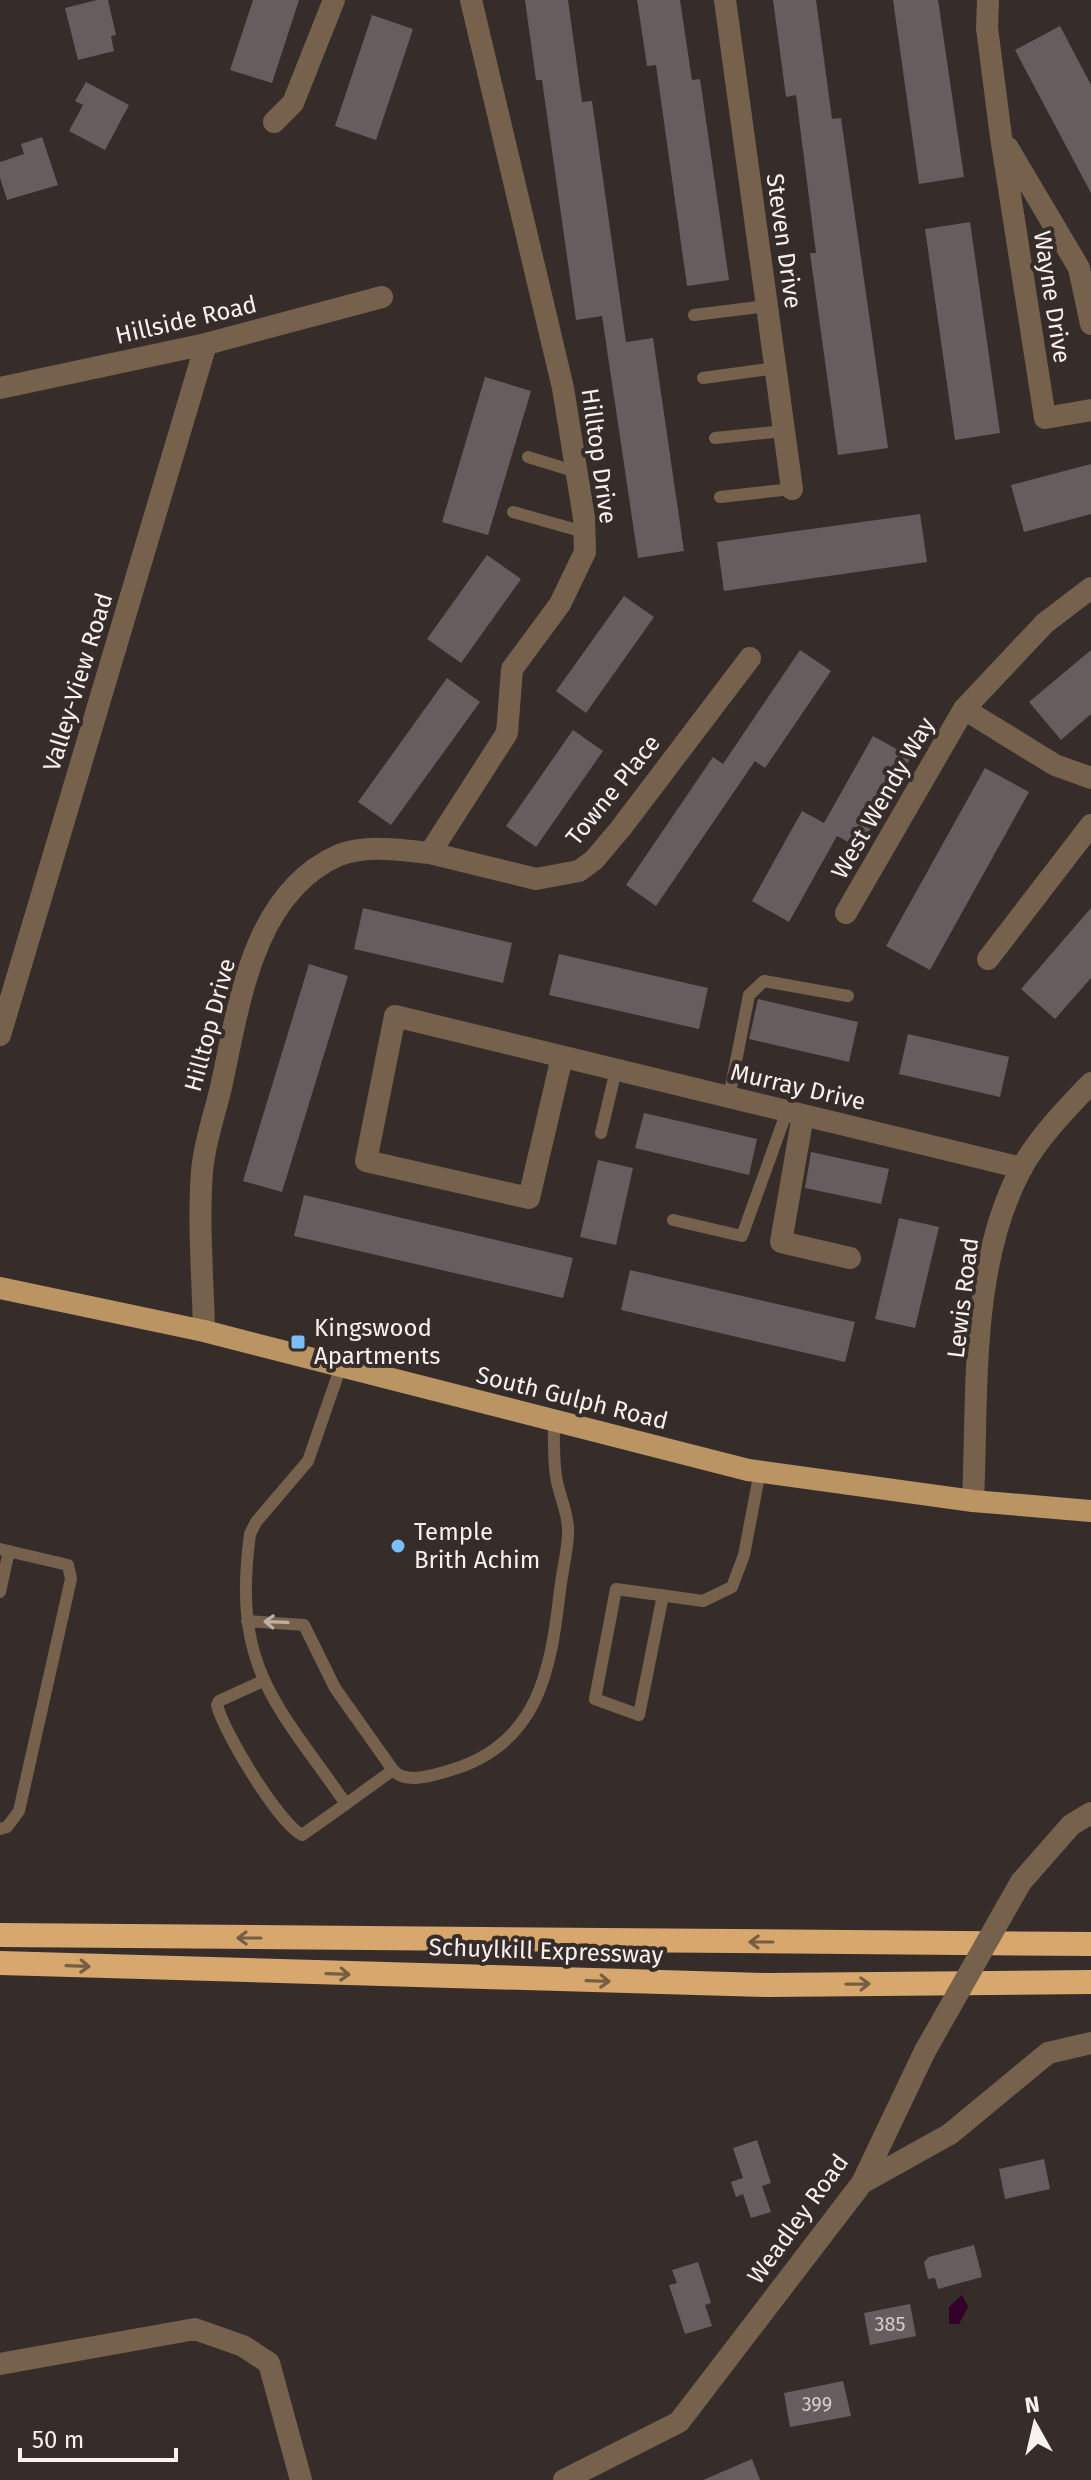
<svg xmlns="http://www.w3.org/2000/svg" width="1091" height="2480" font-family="'Fira Sans',sans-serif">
	<rect width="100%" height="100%" fill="#362d2a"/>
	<path fill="#320028" d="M962,2295L968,2307L959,2324H949V2307Z"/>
	<path fill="#675d5e" d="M97,0H108L116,35L111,36L114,51L78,60L65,8Z
		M253,0H299L272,83L230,70Z
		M525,0H568L582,102L592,101L626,342L653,338L684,551L638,558L602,316L576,320L542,80H536Z
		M637,0H680L692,80L700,79L729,280L687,286L656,65L647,66Z
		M773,0H816L832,119L841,118L888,448L838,455L810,253H816L796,95L786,97Z
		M893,0H938L964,177L919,184Z
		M372,15L413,29L376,140L335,126Z
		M1060,26L1091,85V193L1015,50Z
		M86,82L129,105L105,150L69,131L83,105L75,101Z
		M42,137L58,185L7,200L0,178V162L24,154L21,144Z
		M970,222L1000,433L955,440L925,229Z
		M485,377L531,391L488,535L442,522Z
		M1091,464V514L1024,532L1011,485Z
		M920,514L927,562L724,591L717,542Z
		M487,555L521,579L461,663L427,639Z
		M624,596L654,617L586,713L556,691Z
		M800,650L831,671L765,768L755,761L656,906L626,885L713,757L723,764Z
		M1091,650V714L1061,740L1029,702Z
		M447,678L480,702L391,825L358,802Z
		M573,730L603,751L536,847L506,826Z
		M873,736L911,757L860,848L837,836L789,922L752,901L802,811L824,823Z
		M985,768L1029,792L930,970L886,946Z
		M363,908L512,943L503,983L354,949Z
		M1091,908V978L1055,1019L1021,989Z
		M559,954L708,988L699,1029L549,995Z
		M309,964L348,976L282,1192L243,1181Z
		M758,999L858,1022L849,1062L749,1039Z
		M908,1034L1009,1057L1000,1097L899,1074Z
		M644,1113L757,1139L749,1175L635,1148Z
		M811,1152L889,1169L881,1204L805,1188Z
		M598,1160L633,1168L616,1245L580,1237Z
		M304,1195L573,1258L563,1298L294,1236Z
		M899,1218L939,1227L915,1328L875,1319Z
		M630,1270L855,1322L845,1362L621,1310Z
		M757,2140L771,2183L762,2186L771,2212L751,2218L743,2194L736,2197L731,2182L743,2178L733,2148Z
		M1044,2159L1050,2189L1005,2199L999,2169Z
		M974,2245L982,2277L938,2289L935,2278L928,2279L924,2262L929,2257Z
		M698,2262L711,2303L705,2305L712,2326L685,2334L669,2285L677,2283L672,2270Z
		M910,2304L916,2336L870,2345L864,2313Z
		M843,2381L851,2416L790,2427L784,2393Z
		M752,2459L760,2480H703Z"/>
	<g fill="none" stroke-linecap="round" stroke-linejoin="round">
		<path stroke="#76624c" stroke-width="12" d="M694,315L767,306
			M703,378L776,368
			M715,438L784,431
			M528,457L577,472
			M720,497L792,489
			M513,512L584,532
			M729,1097L749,995L764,981L848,996
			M601,1133L616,1070
			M673,1220L742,1236L787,1111
			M341,1366L308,1461L256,1522L250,1534C232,1668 275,1702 346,1804L393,1770C406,1785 434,1775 451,1770C539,1744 551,1669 560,1590C562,1572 567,1554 568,1535C569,1516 561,1500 557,1482C553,1462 554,1440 554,1420
			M0,1549L68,1565L71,1579L19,1811L7,1827L0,1829
			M0,1592L9,1551
			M663,1595L639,1715L595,1699L616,1589L703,1601L732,1587L744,1555L760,1471
			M247,1621L304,1625L335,1688L393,1770
			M263,1681L219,1701L217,1705C224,1733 278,1822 302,1835L346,1804"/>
		<path stroke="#76624c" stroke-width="22" d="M725,0L792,489
			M988,0L987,28L1001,137L1045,418L1091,410
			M274,122L293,103L334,0
			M1008,148L1079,268L1091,324
			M0,388L206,344L382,297
			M964,709L1055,765L1091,778
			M430,853L536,879L579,871L594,860L621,828L750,658
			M846,913L964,709L1045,623L1091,588
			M988,959L1091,825
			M0,1035L206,344
			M562,1057L529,1198L366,1161L395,1016L1022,1168
			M803,1115L781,1242L850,1258
			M204,1331C203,1279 198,1224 202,1172C204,1141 217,1109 223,1078C240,998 255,892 339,855C367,844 401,850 430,853L507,733L512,669L560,604L585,552L584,518L563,388L471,0
			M973,1501C978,1393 969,1267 1021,1169C1038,1138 1067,1108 1091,1083
			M1021,1882L1071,1825L1091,1813
			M862,2183L950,2134L1048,2053L1091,2043
			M0,2364L195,2329L243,2346L269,2363L301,2480
			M564,2480L679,2422L862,2183L925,2051"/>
		<path stroke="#bb9464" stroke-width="22" d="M0,1288L204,1331L748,1470L973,1501L1091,1511"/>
		<path stroke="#d7a76d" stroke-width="24" d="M0,1935L1091,1944
			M0,1963L767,1985L1091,1982"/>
		<path stroke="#76624c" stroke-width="22" d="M925,2051L1021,1882"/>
	</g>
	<defs><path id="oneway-shaft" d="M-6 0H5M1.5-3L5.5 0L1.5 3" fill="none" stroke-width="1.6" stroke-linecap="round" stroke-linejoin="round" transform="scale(2)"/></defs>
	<use stroke="#bdb1a6" href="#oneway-shaft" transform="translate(276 1622) rotate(-178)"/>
	<g stroke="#765e45">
		<use href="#oneway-shaft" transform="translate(249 1938) rotate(-180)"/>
		<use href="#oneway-shaft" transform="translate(761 1942) rotate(-180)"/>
		<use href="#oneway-shaft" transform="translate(78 1966) rotate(2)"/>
		<use href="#oneway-shaft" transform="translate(338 1974) rotate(2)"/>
		<use href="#oneway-shaft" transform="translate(598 1981) rotate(2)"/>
		<use href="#oneway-shaft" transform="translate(858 1984) rotate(-1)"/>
	</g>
	<g fill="#7bbef8" stroke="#362d2a" stroke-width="3">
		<rect x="290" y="1334" width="16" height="16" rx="4"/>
		<circle cx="398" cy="1546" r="8"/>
	</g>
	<g text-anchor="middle" stroke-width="8" stroke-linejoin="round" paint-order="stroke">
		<g font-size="20" fill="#d3cdcc">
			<text x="890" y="2331">385</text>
			<text x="817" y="2411">399</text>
		</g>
		<g font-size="24" fill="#f7f2f0" stroke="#362d2a">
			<text transform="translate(784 241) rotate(82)" y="8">Steven Drive</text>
			<text transform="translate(1052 297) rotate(81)" y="8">Wayne Drive</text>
			<text transform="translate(186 320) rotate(-13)" y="8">Hillside Road</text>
			<text transform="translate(599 456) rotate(82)" y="8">Hilltop Drive</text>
			<text transform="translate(78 682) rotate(-73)" y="8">Valley-View Road</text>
			<text transform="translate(613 790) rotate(-51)" y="8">Towne Place</text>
			<text transform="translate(883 798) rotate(-60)" y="8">West Wendy Way</text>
			<text transform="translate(210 1025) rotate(-75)" y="8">Hilltop Drive</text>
			<text transform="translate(798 1087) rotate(13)" y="8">Murray Drive</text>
			<text transform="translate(963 1298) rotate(-83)" y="8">Lewis Road</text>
			<text transform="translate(572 1398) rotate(14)" y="8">South Gulph Road</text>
			<text transform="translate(546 1951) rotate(2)" y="8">Schuylkill Expressway</text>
			<text transform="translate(798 2219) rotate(-54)" y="8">Weadley Road</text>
		</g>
		<g font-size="24" fill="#f7f2f0" stroke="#362d2a" text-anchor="start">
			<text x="314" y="1336">Kingswood<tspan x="314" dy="28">Apartments</tspan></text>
			<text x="414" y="1540">Temple<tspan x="414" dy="28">Brith Achim</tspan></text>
		</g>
	</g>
	<g transform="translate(1035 2424) rotate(352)" stroke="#362d2a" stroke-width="6" paint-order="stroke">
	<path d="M0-6L14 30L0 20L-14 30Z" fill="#f7f2f0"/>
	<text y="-12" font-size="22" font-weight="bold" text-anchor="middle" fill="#f7f2f0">N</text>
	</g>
	<path d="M20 2448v12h156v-12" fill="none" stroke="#f7f2f0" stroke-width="4"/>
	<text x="32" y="2448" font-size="24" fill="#f7f2f0" stroke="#362d2a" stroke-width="6" paint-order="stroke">50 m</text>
</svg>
